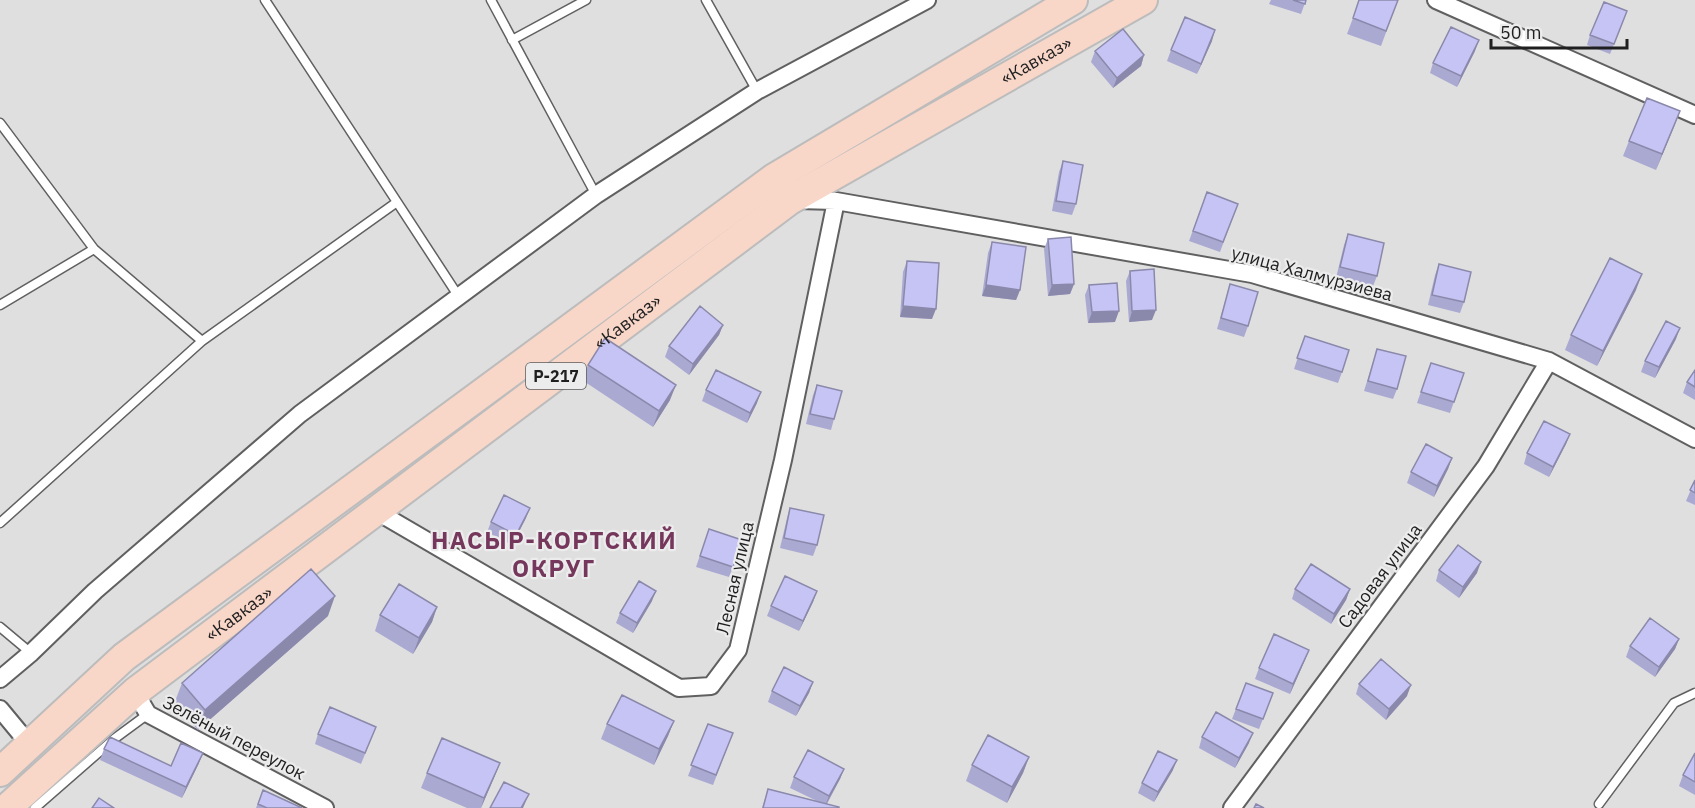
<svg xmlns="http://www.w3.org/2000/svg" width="1695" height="808" font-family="'IBM Plex Sans',sans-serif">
	<rect width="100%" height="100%" fill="#dfdfe0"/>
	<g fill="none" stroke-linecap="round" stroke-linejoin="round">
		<g stroke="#606061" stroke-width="11">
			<path id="service" d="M491,0L596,195
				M706,0L757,91
				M512,40L586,0
				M0,123L94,249L202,341
				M397,202L459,297
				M0,305L94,249
				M0,523L202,341L397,202L265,0
				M0,627L31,653
				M1599,804L1674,703L1695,693
				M35,808L114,739L148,714"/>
		</g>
		<g stroke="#606061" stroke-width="20">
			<path id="minor" d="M1436,0L1695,115
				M797,200L836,201L1252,274L1549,361L1695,439
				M376,511L679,688L711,686L738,650L783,460L836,201
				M0,679L31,653L95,591L300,414L596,195L757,91L927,0
				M135,692L148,714L325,808
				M0,709L29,744
				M1232,808L1486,466L1549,361"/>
		</g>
		<g stroke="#bcbcbc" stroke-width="32">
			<g id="trunk">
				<path d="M0,772L124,657L774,178L1073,0"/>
				<path id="s1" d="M7,808L135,692L790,200L1143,0"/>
			</g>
		</g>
		<use href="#service" stroke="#fff" stroke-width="8"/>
		<use href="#minor" stroke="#fff" stroke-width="16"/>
		<use href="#trunk" stroke="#f8d6c8" stroke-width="28"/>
	</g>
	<path fill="#aaa9d2" d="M1271,0H1306L1301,14L1269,4Z
		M1398,0L1381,46L1347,34L1353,18Z
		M1623,22L1610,54L1587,45L1590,35Z
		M1212,41L1197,74L1167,61L1171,50Z
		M1095,51L1144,55L1141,66L1113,88L1091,62Z
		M1475,51L1457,87L1430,73L1433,63Z
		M1680,111L1656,170L1623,156L1629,141Z
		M1063,161L1076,204L1072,215L1052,211L1059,172Z
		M1207,192L1238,204L1220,252L1189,241Z
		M1348,234L1377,276L1373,286L1336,278L1344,245Z
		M1048,239L1074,284L1070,294L1048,296L1044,249Z
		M992,242L1020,290L1016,300L982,296L988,253Z
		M907,261L932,319L900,317L903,272Z
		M1439,264L1464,302L1460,313L1428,305L1435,275Z
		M1130,271L1152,320L1129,322L1126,281Z
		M1230,284L1248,326L1244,337L1217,329Z
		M1089,285L1115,322L1088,323L1085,295Z
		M1636,290L1597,366L1565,350L1571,335Z
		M723,325L719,335L689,375L665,357L669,346Z
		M1305,336L1342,372L1338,383L1294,369Z
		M1676,339L1655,378L1641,372L1645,361Z
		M1377,349L1397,389L1393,399L1364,391Z
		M1431,363L1464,373L1450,413L1417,403Z
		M588,365L670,400L653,427L582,380Z
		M1695,370V400L1683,393L1687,382Z
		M817,385L834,419L831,430L806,424L813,395Z
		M706,390L757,403L747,423L702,401Z
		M1570,434L1566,444L1549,477L1524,464L1527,453Z
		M1452,458L1448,469L1434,497L1407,483L1411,472Z
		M1695,480V505L1686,501Z
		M790,508L817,545L813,556L780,548L787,518Z
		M526,518L512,545L487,532L491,522Z
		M709,529L733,567L729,577L696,567Z
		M1439,570L1477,573L1459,598L1436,581Z
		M1295,589H1350L1346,600L1331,624L1292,599Z
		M817,591L813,602L799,631L767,616L771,606Z
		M652,601L633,633L616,623L620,613Z
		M437,607L432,622L413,654L375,631L380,615Z
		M328,616L198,730L174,704L182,683Z
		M1679,639L1675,649L1655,677L1626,657L1630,646Z
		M1305,660L1290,694L1255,679L1259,668Z
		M813,682L809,693L796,716L768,702L772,691Z
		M1246,683L1273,693L1259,729L1232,719Z
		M1359,684L1407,696L1386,720L1356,694Z
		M674,721L668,736L654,765L601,739L607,724Z
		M708,724L733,733L713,785L688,776Z
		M376,727L361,764L315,744L318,734Z
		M1202,737L1249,743L1235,768L1199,748Z
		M104,749L171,766L199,763L182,798L100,760Z
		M1695,753V795L1679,786L1683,775Z
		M1029,757L1023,773L1007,803L966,781L972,765Z
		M500,763L481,808H467L421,788L427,773Z
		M844,769L840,779L827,804L839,808H762L768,789L817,801L790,788L794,777Z
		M1173,770L1154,802L1138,793L1142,783Z
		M263,790L302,808H256Z"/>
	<path fill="#8b89ab" d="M1215,30L1212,41L1197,74L1201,64Z
		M1479,40L1475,51L1457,87L1461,76Z
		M1144,55L1141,66L1113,88L1117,78Z
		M1680,111L1674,127L1656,170L1662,154Z
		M1642,274L1636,290L1597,366L1603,351Z
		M1074,284L1070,294L1048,296L1052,285Z
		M986,285L1020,290L1016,300L982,296Z
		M903,306L936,309L932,319L900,317Z
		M1156,310L1152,320L1129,322L1132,311Z
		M1119,311L1115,322L1088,323L1092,312Z
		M723,325L719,335L689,375L693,364Z
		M1680,328L1676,339L1655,378L1659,367Z
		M676,385L670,400L653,427L659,411Z
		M761,392L757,403L747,423L750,413Z
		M1570,434L1566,444L1549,477L1553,467Z
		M1452,458L1448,469L1434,497L1437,486Z
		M530,508L526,518L512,545L516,535Z
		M1481,562L1477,573L1459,598L1463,587Z
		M1350,589L1346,600L1331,624L1334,614Z
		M656,591L652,601L633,633L637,623Z
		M817,591L813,602L799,631L803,621Z
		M335,596L328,616L198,730L205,710Z
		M437,607L432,622L413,654L419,638Z
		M1679,639L1675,649L1655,677L1659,667Z
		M1309,650L1305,660L1290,694L1293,684Z
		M813,682L809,693L796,716L800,706Z
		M1411,685L1407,696L1386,720L1389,709Z
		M674,721L668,736L654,765L659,749Z
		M1253,733L1249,743L1235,768L1239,758Z
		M203,753L199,763L182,798L186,787Z
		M1029,757L1023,773L1007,803L1012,787Z
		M1177,760L1173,770L1154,802L1158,792Z
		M500,763L494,778L481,808L484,798Z
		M844,769L840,779L825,806L829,796Z
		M529,794L523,808H521Z"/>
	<path fill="#c6c4f4" stroke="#8b89ab" stroke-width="1.5" d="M1293,0H1306L1305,4Z
		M1359,0H1398L1386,31L1353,18Z
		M1604,2L1627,11L1614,44L1590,35Z
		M1185,17L1215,30L1201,64L1171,50Z
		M1451,27L1479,40L1461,76L1433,63Z
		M1123,29L1144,55L1117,78L1095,51Z
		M1647,98L1680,111L1662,154L1629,141Z
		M1063,161L1083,165L1076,204L1056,201Z
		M1207,192L1238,204L1223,242L1193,231Z
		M1348,234L1384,243L1377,276L1340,267Z
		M1071,237L1074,284L1052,285L1048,239Z
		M992,242L1026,247L1020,290L986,285Z
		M1610,258L1642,274L1603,351L1571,335Z
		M907,261L939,263L936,309L903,306Z
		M1439,264L1471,272L1464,302L1432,295Z
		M1154,269L1156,310L1132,311L1130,271Z
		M1117,283L1119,311L1092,312L1089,285Z
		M1230,284L1258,292L1248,326L1221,318Z
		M700,306L723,325L693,364L669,346Z
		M1666,321L1680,328L1659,367L1645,361Z
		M1305,336L1349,350L1342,372L1297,358Z
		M605,338L676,385L659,411L588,365Z
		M1377,349L1406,356L1397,389L1368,381Z
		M1431,363L1464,373L1454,402L1421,392Z
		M716,370L761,392L750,413L706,390Z
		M1695,370V387L1687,382Z
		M817,385L842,391L834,419L810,414Z
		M1544,421L1570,434L1553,467L1527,453Z
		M1426,444L1452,458L1437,486L1411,472Z
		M1695,480V493L1690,490Z
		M504,495L530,508L516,535L491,522Z
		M790,508L824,515L817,545L784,538Z
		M709,529L742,540L733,567L700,556Z
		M1458,545L1481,562L1463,587L1439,570Z
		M1311,564L1350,589L1334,614L1295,589Z
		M311,569L335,596L205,710L182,683Z
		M785,576L817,591L803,621L771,606Z
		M639,581L656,591L637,623L620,613Z
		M399,584L437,607L419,638L380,615Z
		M1650,618L1679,639L1659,667L1630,646Z
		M1274,634L1309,650L1293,684L1259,668Z
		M1381,659L1411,685L1389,709L1359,684Z
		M784,667L813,682L800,706L772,691Z
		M1246,683L1273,693L1263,719L1236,709Z
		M622,695L674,721L659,749L607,724Z
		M330,707L376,727L365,753L318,734Z
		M1216,712L1253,733L1239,758L1202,737Z
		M708,724L733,733L716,775L691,765Z
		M988,735L1029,757L1012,787L972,765Z
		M110,737L171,766L181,743L203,753L186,787L104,749Z
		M442,738L500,763L484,798L427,773Z
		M808,750L844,769L829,796L794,777Z
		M1158,751L1177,760L1158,792L1142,783Z
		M1695,753V782L1683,775Z
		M504,782L529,794L521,808H490Z
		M768,789L839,807V808H763Z
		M263,790L302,808H267L258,804Z
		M99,798L114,808H92Z
		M1256,804L1264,808H1254Z"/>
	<g text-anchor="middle" stroke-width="4.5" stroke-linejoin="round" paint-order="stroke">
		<rect fill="#ececed" stroke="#5c5c5e" stroke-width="1.5" x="526" y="363" width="60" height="26" rx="4.5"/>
		<g font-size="16" font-weight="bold" fill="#1f1f20">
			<text x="556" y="382">Р-217</text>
		</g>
		<g font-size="18" fill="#1f1f20" stroke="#ececed">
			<text dy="6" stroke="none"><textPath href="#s1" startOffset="1275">«Кавказ»</textPath></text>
			<text transform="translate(1312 274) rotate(15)" y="6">улица Халмурзиева</text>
			<text dy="6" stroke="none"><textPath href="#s1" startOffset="789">«Кавказ»</textPath></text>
			<text transform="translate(1380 576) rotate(-53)" y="6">Садовая улица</text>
			<text transform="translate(735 578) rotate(-77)" y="6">Лесная улица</text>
			<text dy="6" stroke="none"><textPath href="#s1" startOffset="303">«Кавказ»</textPath></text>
			<text transform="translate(234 738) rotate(28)" y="6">Зелёный переулок</text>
		</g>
		<g font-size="24" font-weight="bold" letter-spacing="1.5" fill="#75375c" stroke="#ececed">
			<text x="554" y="549">НАСЫР-КОРТСКИЙ<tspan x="554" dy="28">ОКРУГ</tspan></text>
		</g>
	</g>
	<path d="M1491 39v9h136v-9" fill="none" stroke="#1f1f20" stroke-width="3"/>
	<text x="1500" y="39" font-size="18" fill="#1f1f20" stroke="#ececed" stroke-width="4.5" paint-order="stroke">50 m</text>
</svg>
